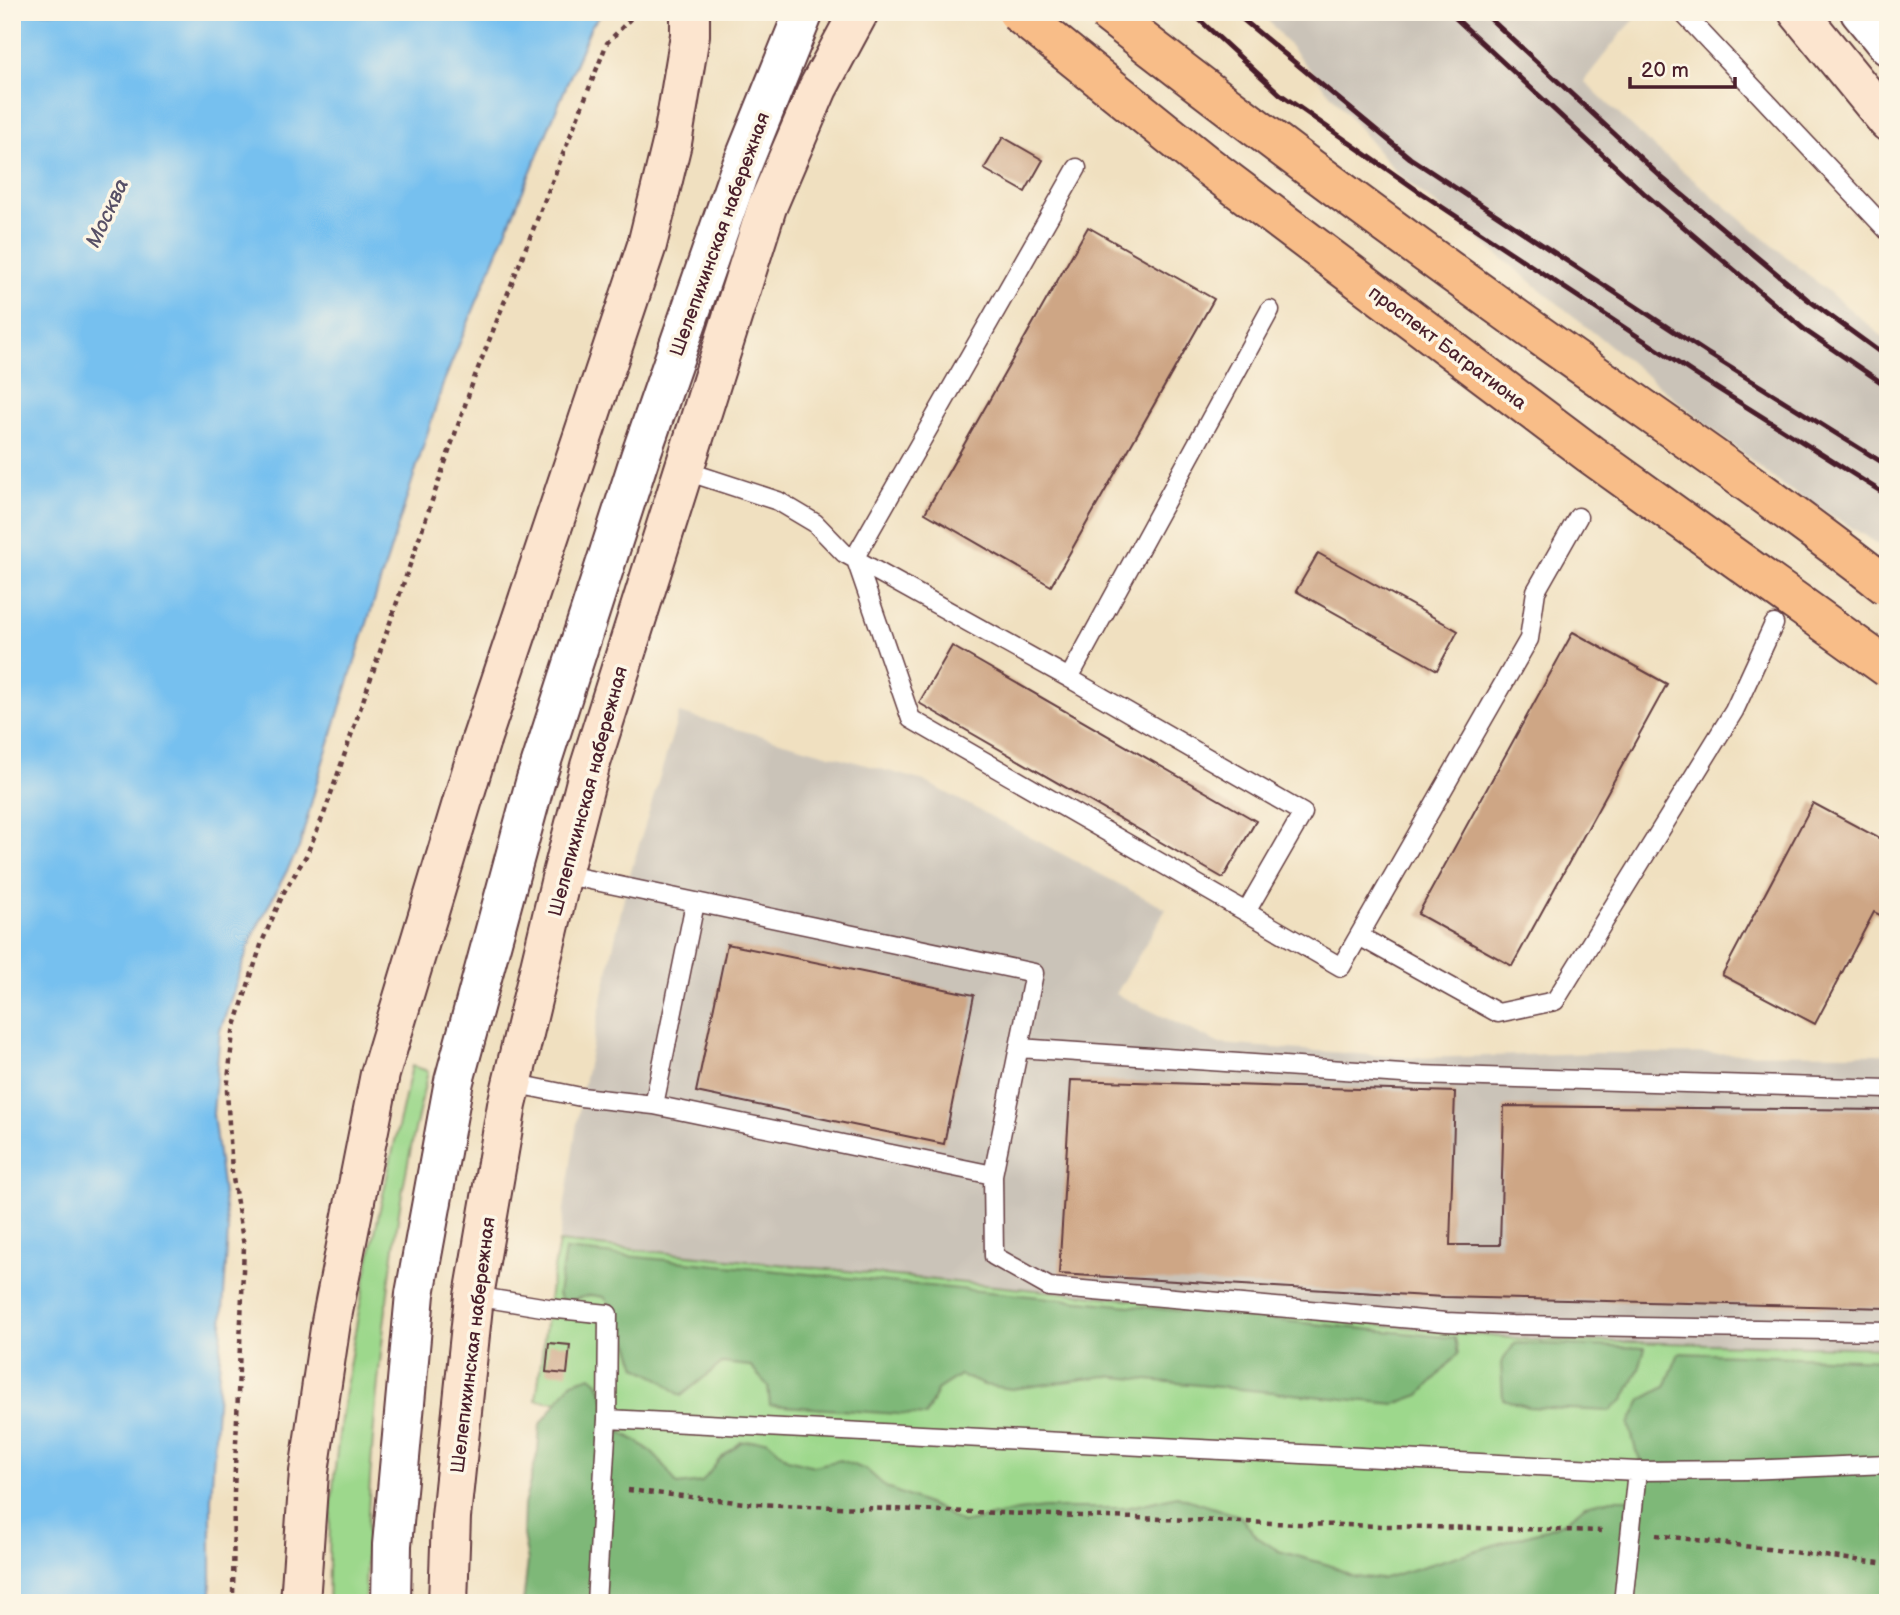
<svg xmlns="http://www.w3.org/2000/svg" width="1900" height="1615" font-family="'Balsamiq Sans',sans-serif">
	<rect width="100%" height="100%" fill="#fcf5e5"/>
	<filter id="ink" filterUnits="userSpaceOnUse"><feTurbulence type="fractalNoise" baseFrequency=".0143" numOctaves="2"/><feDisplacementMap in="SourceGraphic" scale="14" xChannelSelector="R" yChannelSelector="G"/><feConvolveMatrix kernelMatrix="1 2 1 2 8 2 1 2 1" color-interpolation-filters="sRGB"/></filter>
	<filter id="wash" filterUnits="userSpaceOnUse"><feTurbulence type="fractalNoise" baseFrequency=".00686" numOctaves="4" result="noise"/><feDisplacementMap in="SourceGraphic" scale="28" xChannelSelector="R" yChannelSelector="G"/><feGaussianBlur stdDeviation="1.57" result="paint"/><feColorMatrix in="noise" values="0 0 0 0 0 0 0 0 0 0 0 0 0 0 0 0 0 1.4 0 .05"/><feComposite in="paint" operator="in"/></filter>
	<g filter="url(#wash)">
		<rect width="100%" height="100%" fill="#f0e0c0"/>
		<path fill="#cac3b8" d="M1261,12H1642L1620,35L1584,81L1648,142L1888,341V550L1782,485L1398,174Z
			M679,713L924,781L1166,909L1116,994L1220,1044L1413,1058L1597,1053L1888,1054V1348L1532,1340L559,1242L581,1097L626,888Z"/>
		<path fill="#9dd88c" stroke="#747c5c" stroke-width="2" d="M412,1066L428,1071C418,1118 406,1165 399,1212C380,1341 367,1472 365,1603H328C329,1576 329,1549 330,1523C341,1368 378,1216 412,1066Z
			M559,1242L1532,1340L1888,1348V1603H556L570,1403L536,1400L551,1285Z"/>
		<path fill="#7eb878" stroke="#646c52" stroke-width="2" d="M565,1250L1455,1338L1458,1354L1420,1395L1395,1404L1106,1376L1012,1389L984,1385L960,1375L937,1390L926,1416L770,1405L768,1386L750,1366L722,1363L681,1396L660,1379L637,1367L620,1317L604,1297L591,1295L563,1302L558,1294Z
			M1515,1343L1645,1348L1639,1369L1624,1399L1609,1411L1528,1407L1503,1399L1501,1363Z
			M1679,1353L1888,1360V1603H523L528,1561L523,1535L524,1505L538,1451L540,1425L572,1382L591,1376L598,1382L618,1431C647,1445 660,1457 677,1485L702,1482L720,1459L741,1442L767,1440L788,1459L814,1466L840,1460L867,1470L887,1488L937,1508L962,1523L1017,1511L1044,1508H1126L1177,1496L1240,1516L1257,1537L1279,1551L1329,1565L1353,1576L1381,1579L1541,1531L1565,1522L1585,1505L1612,1499H1641L1649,1474L1636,1451L1629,1424L1641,1400L1665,1387Z"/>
		<path fill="#76c0ef" stroke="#60708d" stroke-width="2" d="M12,12H604L591,26L444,381L321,768L299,848L252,937L220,1031L213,1114L228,1232L211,1499V1603H12Z"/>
		<g id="blocks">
			<path fill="#cea685" d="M1003,137L1043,160L1025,192L984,169Z
				M1088,227L1214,299L1051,586L925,513Z
				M1318,553L1458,631L1437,670L1296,591Z
				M1573,632L1667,684L1512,966L1418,914Z
				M952,646L1256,821L1223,878L919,703Z
				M1813,803L1888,843V919L1874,912L1815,1024L1722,975Z
				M727,944L974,995L944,1144L696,1092Z
				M1071,1080L1455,1092L1450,1245H1500L1504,1106L1888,1110V1308L1444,1297L1059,1274Z
				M549,1343L570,1345L567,1374L546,1372Z"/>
		</g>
	</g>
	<g filter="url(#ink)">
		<use href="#blocks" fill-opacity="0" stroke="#633c41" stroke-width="2"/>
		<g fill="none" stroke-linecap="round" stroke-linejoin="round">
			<g stroke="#633c41" stroke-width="21">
				<path id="service" d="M1682,12L1888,231
					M1077,168L855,557L911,719L1246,912
					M683,470L778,501L815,523L844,553L1069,678L1270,310
					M1069,678L1303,813L1246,912L1341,967L1529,639L1536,591L1578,517
					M562,874L1034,973L993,1175L654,1105L695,903
					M1359,936L1498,1013L1555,1001L1734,711L1774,624
					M1019,1048L1417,1075L1888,1089
					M512,1083L581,1097L654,1105
					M993,1175L994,1256L1049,1287L1446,1322L1512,1325L1888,1331
					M474,1296L548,1308L608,1314L607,1419L596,1603
					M607,1419L1637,1471L1623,1603
					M1637,1471L1746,1470L1888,1464"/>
			</g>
			<g stroke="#633c41" stroke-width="42">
				<path id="tertiary" d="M1860,12L1888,46
					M391,1603L392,1545L415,1294L454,1081L536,779L640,457L738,175L804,12"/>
			</g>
			<g stroke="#633c41" stroke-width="42">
				<path id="secondary" d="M1798,12L1888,122
					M300,1603L309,1472L331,1322L380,1074L481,740
					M448,1603L451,1517L474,1296L507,1105L562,874L590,766L767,207L818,88L859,12"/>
			</g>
			<path stroke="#633c41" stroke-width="4.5" stroke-dasharray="5 5" stroke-linecap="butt" d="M628,1490L754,1504L1299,1524L1605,1531
				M1656,1535L1888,1564
				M233,1603L234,1492L244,1246L232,1172L227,1091L233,1032L262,942L284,892L306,856L324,814L475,376L607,43L637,12"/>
			<use href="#service" stroke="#fff" stroke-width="18"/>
			<use href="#tertiary" stroke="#fff" stroke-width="38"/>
			<use href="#secondary" stroke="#fce5cf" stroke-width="38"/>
			<path stroke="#4a1f2b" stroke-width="5" d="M1191,12L1280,94L1421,193L1696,375L1888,496
				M1234,12L1410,158L1707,353L1888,466
				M1449,12L1645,194L1806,331L1888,387
				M1483,12L1661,177L1807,299L1888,358"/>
			<g stroke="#633c41" stroke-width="42" stroke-linecap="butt">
				<path id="secondary-bridge" d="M481,740L647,245L672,143L690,35V12"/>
			</g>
			<g stroke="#633c41" stroke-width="42" stroke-linecap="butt">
				<path id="primary-bridge" d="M1017,12L1208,166L1590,454L1888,668
					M1106,12C1240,117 1376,218 1514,317C1639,407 1767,492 1888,587"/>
			</g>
			<use href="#secondary-bridge" stroke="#fce5cf" stroke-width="38"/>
			<use href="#primary-bridge" stroke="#f8bd88" stroke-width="38"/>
		</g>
	</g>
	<g text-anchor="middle" stroke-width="7" stroke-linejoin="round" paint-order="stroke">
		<g font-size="19" fill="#4a1f2b" stroke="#fcf5e5">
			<text transform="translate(719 234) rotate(-70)" y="7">Шелепихинская набережная</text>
			<text transform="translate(1448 347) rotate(37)" y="7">проспект Багратиона</text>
			<text transform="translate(587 791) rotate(-75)" y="7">Шелепихинская набережная</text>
			<text transform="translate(472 1345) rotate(-83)" y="7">Шелепихинская набережная</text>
		</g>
		<g font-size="21" font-style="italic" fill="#574f66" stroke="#fcf5e5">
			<text transform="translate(107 213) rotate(-65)" y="7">Москва</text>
		</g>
	</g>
	<rect width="1900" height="1615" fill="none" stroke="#fcf5e5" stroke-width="42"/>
	<path d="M1630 77v10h105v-10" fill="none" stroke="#4a1f2b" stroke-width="3.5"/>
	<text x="1641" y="77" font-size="21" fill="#4a1f2b" stroke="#fcf5e5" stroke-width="5" paint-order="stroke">20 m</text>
</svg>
